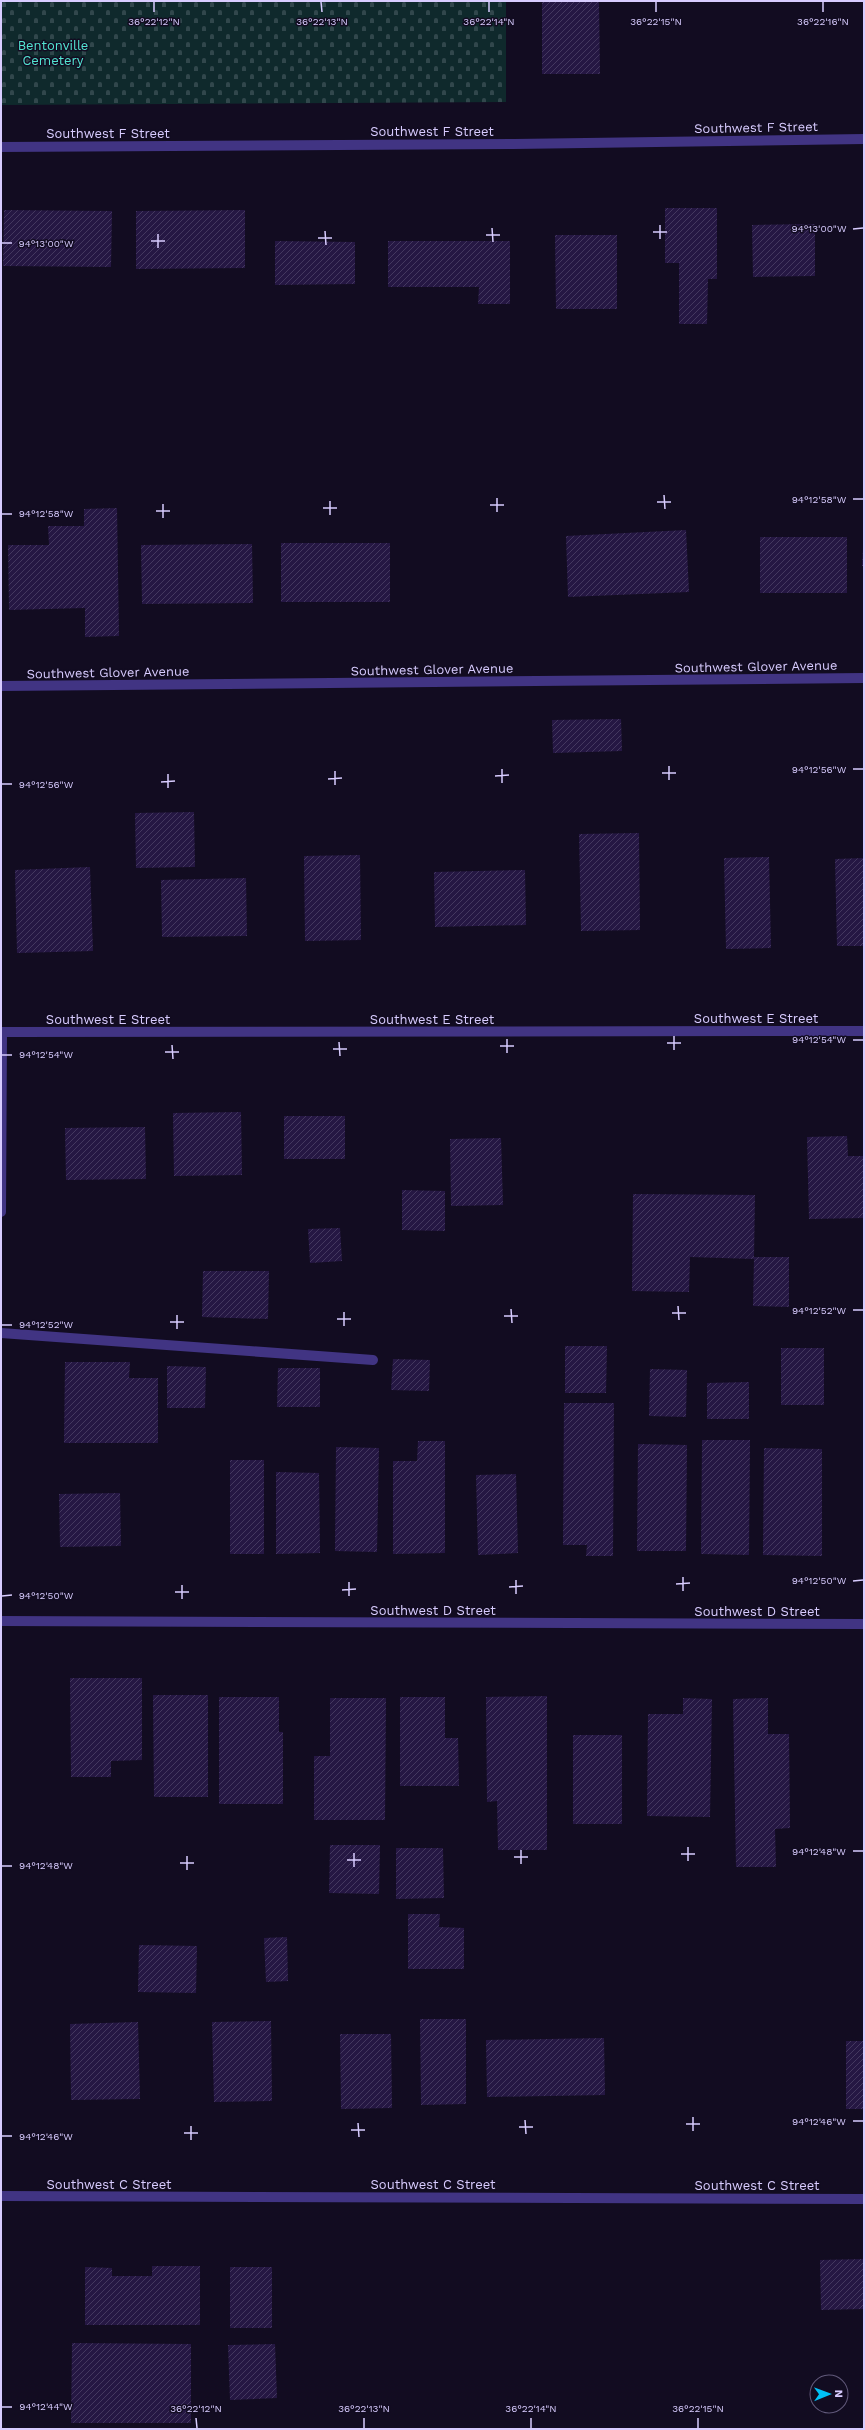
<svg xmlns="http://www.w3.org/2000/svg" width="865" height="2430" font-family="'Work Sans',sans-serif">
	<defs>
		<pattern id="cemetery-stones" width="16" height="16" patternUnits="userSpaceOnUse"><rect width="16" height="16" fill="#0f292c"/><path d="M2 7V4a2 2 0 0 1 4 0v3zM10 15v-3a2 2 0 0 1 4 0v3z" fill="#31474c"/></pattern>
		<pattern id="building-hatch" width="6" height="6" patternUnits="userSpaceOnUse"><rect width="6" height="6" fill="#251743"/><path d="M-1 1l2-2M0 6l6-6M5 7l2-2" fill="none" stroke="#44385f"/></pattern>
	</defs>
	<rect width="100%" height="100%" fill="#120c21"/>
	<path fill="url(#cemetery-stones)" d="M1,1H506V102L1,105Z"/>
	<path fill="url(#building-hatch)" d="M542,1H599L600,74H542Z
		M665,208H717V279H708L707,324H679V263H665Z
		M4,210L112,211L111,267L3,266Z
		M245,210V268L136,269V211Z
		M815,224V276L753,277L752,225Z
		M555,235H617V309H556Z
		M275,241L355,242V284L275,285Z
		M388,241H510V304H478L479,287H388Z
		M117,508L119,636L85,637V608L9,610L8,545H49L48,526H84V509Z
		M686,530L689,592L568,597L566,536Z
		M760,537H847V593H760Z
		M281,543H390V602H281Z
		M252,544L253,603L142,604L141,545Z
		M863,548H864V566H862Z
		M621,719L622,751L553,753L552,720Z
		M194,812L195,867L136,868L135,813Z
		M639,833L640,930L581,931L579,834Z
		M360,855L361,940L305,941L304,856Z
		M769,857L771,948L726,949L724,858Z
		M864,858V946H837L835,859Z
		M90,867L93,951L17,953L15,870Z
		M525,870L526,925L435,927L434,872Z
		M246,878L247,936L162,937L161,880Z
		M241,1112L242,1175L174,1176L173,1113Z
		M284,1116H345V1159H284Z
		M145,1127L146,1179L66,1180L65,1128Z
		M847,1136L848,1156H864V1218L809,1219L807,1137Z
		M501,1138L503,1205L451,1206L450,1139Z
		M402,1190L445,1191V1231L402,1230Z
		M633,1194L755,1195L754,1257H789V1307L753,1306L754,1259L690,1257L689,1292L632,1291Z
		M340,1228L342,1261L310,1263L308,1229Z
		M203,1271H269L268,1319L202,1317Z
		M565,1346H607L606,1393H565Z
		M781,1348H824V1405H781Z
		M393,1359L430,1360L429,1391L391,1390Z
		M65,1362H130L129,1378H158V1443H64Z
		M167,1366L206,1367L205,1408H167Z
		M278,1368H320V1407H277Z
		M650,1369L687,1370L686,1417L649,1416Z
		M749,1382V1419H707V1383Z
		M564,1403H614L613,1556H586L587,1545H563Z
		M702,1440H750L749,1555L701,1554Z
		M418,1441H445V1553L393,1554V1461H417Z
		M638,1444L687,1445L686,1551H637Z
		M336,1447L379,1448L377,1552L335,1551Z
		M764,1448L822,1449V1556L763,1555Z
		M230,1460H264V1554H230Z
		M276,1472L319,1473L320,1553L276,1554Z
		M516,1474L518,1553L478,1555L476,1475Z
		M120,1493L121,1546L60,1547L59,1494Z
		M70,1678H142V1760L111,1761V1777H71Z
		M153,1695H208V1797H154Z
		M547,1696V1850H498L497,1801L487,1802L486,1697Z
		M219,1697H279V1732H283V1804H219Z
		M400,1697H445V1738H458L459,1786H400Z
		M330,1698H386L385,1820H314V1756H330Z
		M683,1698L712,1699L710,1817L647,1816L648,1714H683Z
		M768,1698V1734H789L790,1828L775,1829L776,1867H736L733,1699Z
		M573,1735H622V1824H573Z
		M330,1845H380L379,1894L329,1893Z
		M396,1848H443L444,1898L396,1899Z
		M408,1914H440L439,1927L464,1928V1969H408Z
		M287,1937L288,1981L266,1982L264,1938Z
		M139,1945L197,1946L196,1993L138,1992Z
		M420,2019H466V2104L421,2105Z
		M271,2021L272,2101L214,2102L212,2022Z
		M138,2022L140,2099L71,2100L70,2024Z
		M340,2034H391L392,2108L341,2109Z
		M604,2038L605,2095L487,2097L486,2040Z
		M846,2041H864V2109H846Z
		M864,2259V2309L821,2310L820,2260Z
		M152,2266H200V2325H85V2267L112,2268V2276H152Z
		M230,2267H272V2328H230Z
		M72,2343L191,2344V2423H71Z
		M275,2344L277,2398L230,2400L228,2345Z"/>
	<g fill="none" stroke-linecap="round" stroke-linejoin="round">
		<path stroke="#413483" stroke-width="10" d="M1,1333L373,1360"/>
		<path stroke="#413483" stroke-width="10" d="M1,147L514,144L864,139
			M1,686L864,678
			M1,1032L864,1031
			M1,1212L2,1032
			M1,1621L864,1624
			M1,2196L864,2199"/>
	</g>
	<path fill="none" stroke="#d8ccff" stroke-width="1.5" d="M154,2V12M321,2L322,12M489,2V12M656,2V12M823,2V12M660,225V239M492,228L493,242M853,229L863,228M325,231L326,245M653,232H667M158,234V248M486,235H500M318,238H332M151,241H165M2,243H12M664,495L665,509M497,498V512M853,499H863M330,501V515M657,502H671M163,504V518M490,505H504M323,508H337M156,511H170M2,514H12M669,766V780M502,769V783M853,769H863M335,771V785M662,773H676M168,774V788M495,776L509,775M328,779L342,778M161,782L175,781M2,784H12M674,1036V1050M507,1039V1053M853,1040H863M339,1042L340,1056M667,1043H681M172,1045L173,1059M500,1046H514M333,1049H347M165,1052H179M2,1055H12M678,1306L679,1320M511,1309L512,1323M853,1310H863M344,1312V1326M672,1313H686M177,1315V1329M504,1316H518M337,1319H351M170,1322H184M2,1325H12M683,1577V1591M516,1580V1594M853,1581L863,1580M349,1582V1596M676,1584L690,1583M182,1585V1599M509,1587L523,1586M342,1590L356,1589M175,1592H189M2,1596L12,1595M688,1847V1861M521,1850V1864M853,1851H863M354,1853V1867M681,1854H695M187,1856V1870M514,1857H528M347,1860H361M180,1863H194M2,1866H12M693,2117V2131M525,2120L526,2134M853,2121H863M358,2123L359,2137M686,2124H700M191,2126V2140M519,2127H533M351,2130H365M184,2133H198M2,2136H12M2,2407H12M196,2418L197,2428M364,2418V2428M531,2418V2428M698,2418V2428"/>
	<g text-anchor="middle" stroke-width="3" stroke-linejoin="round" paint-order="stroke">
		<g font-size="13" fill="#53e5d2" stroke="#120c21">
			<text x="53" y="50">Bentonville<tspan x="53" dy="15">Cemetery</tspan></text>
		</g>
		<g font-size="13" fill="#d8ccff" stroke="#120c21">
			<text transform="translate(756 127) rotate(-1)" y="5">Southwest F Street</text>
			<text x="432" y="136">Southwest F Street</text>
			<text x="108" y="138">Southwest F Street</text>
			<text transform="translate(756 666) rotate(-1)" y="5">Southwest Glover Avenue</text>
			<text transform="translate(432 669) rotate(-1)" y="5">Southwest Glover Avenue</text>
			<text transform="translate(108 672) rotate(-1)" y="5">Southwest Glover Avenue</text>
			<text x="756" y="1023">Southwest E Street</text>
			<text x="108" y="1024">Southwest E Street</text>
			<text x="432" y="1024">Southwest E Street</text>
			<text x="433" y="1615">Southwest D Street</text>
			<text x="757" y="1616">Southwest D Street</text>
			<text x="109" y="2189">Southwest C Street</text>
			<text x="433" y="2189">Southwest C Street</text>
			<text x="757" y="2190">Southwest C Street</text>
		</g>
	</g>
	<g font-size="10" text-anchor="middle" fill="#d8ccff" stroke="#120c21" stroke-width="3" stroke-linejoin="round" paint-order="stroke">
		<text x="154" y="25">36°22'12"N</text>
		<text x="322" y="25">36°22'13"N</text>
		<text x="489" y="25">36°22'14"N</text>
		<text x="656" y="25">36°22'15"N</text>
		<text x="823" y="25">36°22'16"N</text>
		<text x="819" y="232">94°13'00"W</text>
		<text x="46" y="247">94°13'00"W</text>
		<text x="819" y="503">94°12'58"W</text>
		<text x="46" y="517">94°12'58"W</text>
		<text x="819" y="773">94°12'56"W</text>
		<text x="46" y="788">94°12'56"W</text>
		<text x="819" y="1043">94°12'54"W</text>
		<text x="46" y="1058">94°12'54"W</text>
		<text x="819" y="1314">94°12'52"W</text>
		<text x="46" y="1328">94°12'52"W</text>
		<text x="819" y="1584">94°12'50"W</text>
		<text x="46" y="1599">94°12'50"W</text>
		<text x="819" y="1855">94°12'48"W</text>
		<text x="46" y="1869">94°12'48"W</text>
		<text x="819" y="2125">94°12'46"W</text>
		<text x="46" y="2140">94°12'46"W</text>
		<text x="46" y="2410">94°12'44"W</text>
		<text x="196" y="2412">36°22'12"N</text>
		<text x="364" y="2412">36°22'13"N</text>
		<text x="531" y="2412">36°22'14"N</text>
		<text x="698" y="2412">36°22'15"N</text>
	</g>
	<rect width="865" height="2430" fill="none" stroke="#d8ccff" stroke-width="4"/>
	<g transform="translate(829 2394) rotate(89)"><circle r="19" fill="#120c21" stroke="#61597a"/>
	<path d="M0-3L7 15L0 10L-7 15Z" fill="#00c1f7"/>
	<text y="-6" font-size="11" font-weight="bold" text-anchor="middle" fill="#d8ccff">N</text>
	</g>
</svg>
